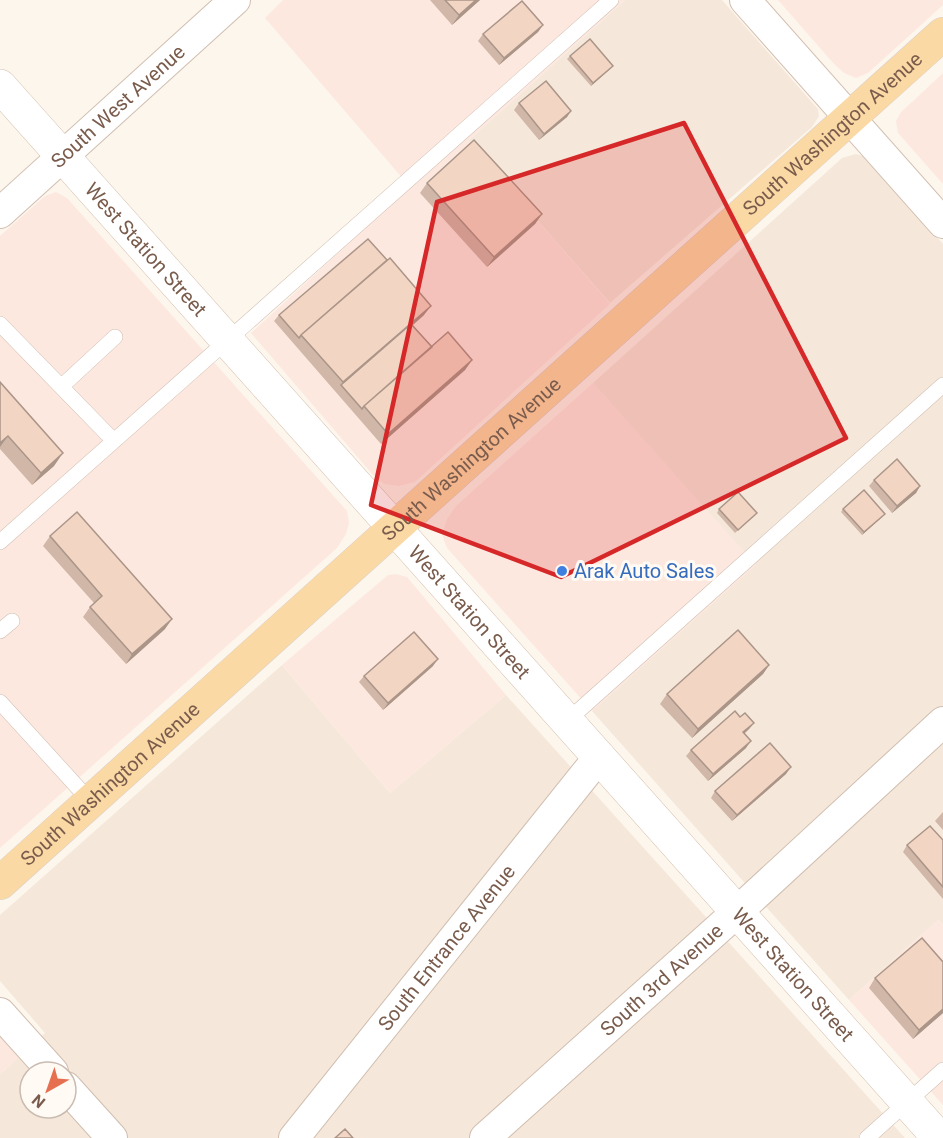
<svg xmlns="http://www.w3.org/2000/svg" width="943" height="1138" font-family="Roboto,sans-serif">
	<rect width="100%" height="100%" fill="#fdf6ec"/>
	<path fill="#f5e8da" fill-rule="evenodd" d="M625,0H722L818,109L819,116L812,127L610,303L468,141Z
		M856,154L866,157L943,244V925L938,920L849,1000L592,711L755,565L593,383L831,168L842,158Z
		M282,665L390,793L506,695L905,1138H0V1074L45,1033L0,981V915ZM30,1072H66V1108H30Z"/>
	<path fill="#fde8e0" d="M283,0H625L468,141L610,304L415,482L399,486L384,484L373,475L251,333L410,187L265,18Z
		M778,0H943V5L868,73L856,78L844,73L834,64Z
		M943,73V184L898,133L896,121L901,112L912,102Z
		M56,192L67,198L347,511L349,523L346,534L337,548L0,848V236L45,196Z
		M593,383L756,565L592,711L447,548L442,535L447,519L456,506Z
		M396,574L407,577L506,695L390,793L282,665L388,575Z
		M938,920L943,925V1105L849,1000Z
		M0,1031L21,1055L0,1074Z"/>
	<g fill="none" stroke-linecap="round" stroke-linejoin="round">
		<g stroke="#d1beb0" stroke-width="16">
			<path id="service" d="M0,324L114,441
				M62,386L115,337
				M0,542L611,0
				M0,631L12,621
				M0,702L91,802
				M567,721L943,385
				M867,1138L943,1070"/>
		</g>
		<g stroke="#d1beb0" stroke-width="32">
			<g id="minor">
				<path d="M745,0L943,223"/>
				<path id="s1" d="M0,213L235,0"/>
				<path d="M0,1013L53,1072"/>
				<path d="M66,1087L112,1138"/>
				<path id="s2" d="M294,1138L599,757"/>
				<path id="s3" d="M485,1138L737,912L943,722"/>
			</g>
		</g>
		<g stroke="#d6c0b0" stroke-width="34">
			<g id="secondary">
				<path id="s4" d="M0,86L939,1138"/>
			</g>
		</g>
		<g stroke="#dad1cd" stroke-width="34">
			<g id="primary">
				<path id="s5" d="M0,883L943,34"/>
			</g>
		</g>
		<use href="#service" stroke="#fff" stroke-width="15"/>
		<use href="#minor" stroke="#fff" stroke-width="30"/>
		<use href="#secondary" stroke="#fff" stroke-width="33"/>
		<use href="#primary" stroke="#fbd9a5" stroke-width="33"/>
	</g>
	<path fill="#d1b7a8" d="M430,0H480L452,25Z
		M543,25L538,32L499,65L478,41L483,34Z
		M570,56L613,66L610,69L591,86L567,59Z
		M519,103L571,111L567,117L539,140L514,110Z
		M427,183L542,214L535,224L487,267L420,193Z
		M279,315H424L413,325L432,347L472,360L465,370L381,444L274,321Z
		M0,382L54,466L32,485L0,449Z
		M874,480L920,486L916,493L892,513L869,486Z
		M719,509L757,513L754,516L735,533L717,513Z
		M843,509L882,517L862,535L841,512Z
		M50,536L165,629L126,664L83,617L90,607L94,603L43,546Z
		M769,665L763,674L692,738L660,704L667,694Z
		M433,666L383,710L359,682L364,676Z
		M740,717L754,723L749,729L744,734L746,748L708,781L686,756L691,750Z
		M786,774L732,821L711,798L715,791Z
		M943,812V830L935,821Z
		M943,840V899L903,852L907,845Z
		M943,962V1013L913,1039L869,988L875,978Z"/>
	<path fill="#aa9588" d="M476,0H480L452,25L459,15Z
		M543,25L538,32L499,65L504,58Z
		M613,66L610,69L591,86L593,83Z
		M571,111L567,117L539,140L544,134Z
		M542,214L535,224L487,267L494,257Z
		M431,306L424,315L342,387L341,385L343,382Z
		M472,360L465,370L381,444L388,434Z
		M8,436L0,447V443Z
		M63,453L54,466L32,485L41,473Z
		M920,486L916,493L892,513L897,506Z
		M885,514L882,517L862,535L864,532Z
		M172,619L165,629L126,664L132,654Z
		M438,659L433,666L383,710L388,703Z
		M769,665L763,674L692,738L698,729Z
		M754,723L749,729L738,739L743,732Z
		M751,741L746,748L708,781L713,774Z
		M791,767L786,774L732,821L737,815Z
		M943,1009V1013L913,1039L919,1030Z"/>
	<path fill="#f3d5c3" stroke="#aa9588" stroke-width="1.5" d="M445,0H476L459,15Z
		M522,1L543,25L504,58L483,34Z
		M590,39L613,66L593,83L570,56Z
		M546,81L571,111L544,134L519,103Z
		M474,140L542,214L494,257L427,183Z
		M368,239L387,260L301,335L299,338L279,315Z
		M390,258L431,306L343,382L301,335Z
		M411,324L432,347L364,406L362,409L341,385Z
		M448,332L472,360L388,434L364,406Z
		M0,382L63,453L41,473L8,436L0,443Z
		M897,459L920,486L897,506L874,480Z
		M864,490L885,514L864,532L843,509Z
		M738,492L757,513L738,530L719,509Z
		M77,512L172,619L132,654L90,607L102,596L50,536Z
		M738,630L769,665L698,729L667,694Z
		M414,632L438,659L388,703L364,676Z
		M735,711L740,717L745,713L754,723L743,732L751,741L713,774L691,750Z
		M770,743L791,767L737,815L715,791Z
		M930,826L943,840V887L907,845Z
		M922,938L943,962V1009L919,1030L875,978Z
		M345,1129L353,1138H335Z"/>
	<path fill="#d62828" fill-opacity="0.2" stroke="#d62828" stroke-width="4.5" stroke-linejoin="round" d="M684,123L846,438L561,577L371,505L437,202Z"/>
	<circle fill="#3f7fe0" stroke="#fffaf3" stroke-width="2" cx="562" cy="571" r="6"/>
	<g text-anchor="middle" stroke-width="6" stroke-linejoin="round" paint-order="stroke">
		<g font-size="20" fill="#7a5c4d" stroke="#fffaf3">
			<text dy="7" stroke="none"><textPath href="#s1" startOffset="159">South West Avenue</textPath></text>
			<text dy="7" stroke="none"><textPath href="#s5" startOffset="1120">South Washington Avenue</textPath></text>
			<text dy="7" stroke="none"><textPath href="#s4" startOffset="219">West Station Street</textPath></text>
			<text dy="7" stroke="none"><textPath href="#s5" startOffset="634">South Washington Avenue</textPath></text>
			<text dy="7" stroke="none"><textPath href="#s4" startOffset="705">West Station Street</textPath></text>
			<text dy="7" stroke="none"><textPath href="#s5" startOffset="148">South Washington Avenue</textPath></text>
			<text dy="7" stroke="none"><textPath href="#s2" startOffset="244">South Entrance Avenue</textPath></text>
			<text dy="7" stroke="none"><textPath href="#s4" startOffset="1191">West Station Street</textPath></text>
			<text dy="7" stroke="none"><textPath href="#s3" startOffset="237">South 3rd Avenue</textPath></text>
		</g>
		<g font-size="20" fill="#366cbe" stroke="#fffaf3" text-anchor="start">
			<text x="574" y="578">Arak Auto Sales</text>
		</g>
	</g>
	<g transform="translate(48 1090) rotate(220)"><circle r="28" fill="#fffaf3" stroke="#cabbb1" stroke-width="1.5"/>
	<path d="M0-4.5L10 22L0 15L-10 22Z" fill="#e76f51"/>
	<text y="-9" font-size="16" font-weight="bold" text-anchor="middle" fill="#7a5c4d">N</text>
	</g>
</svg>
